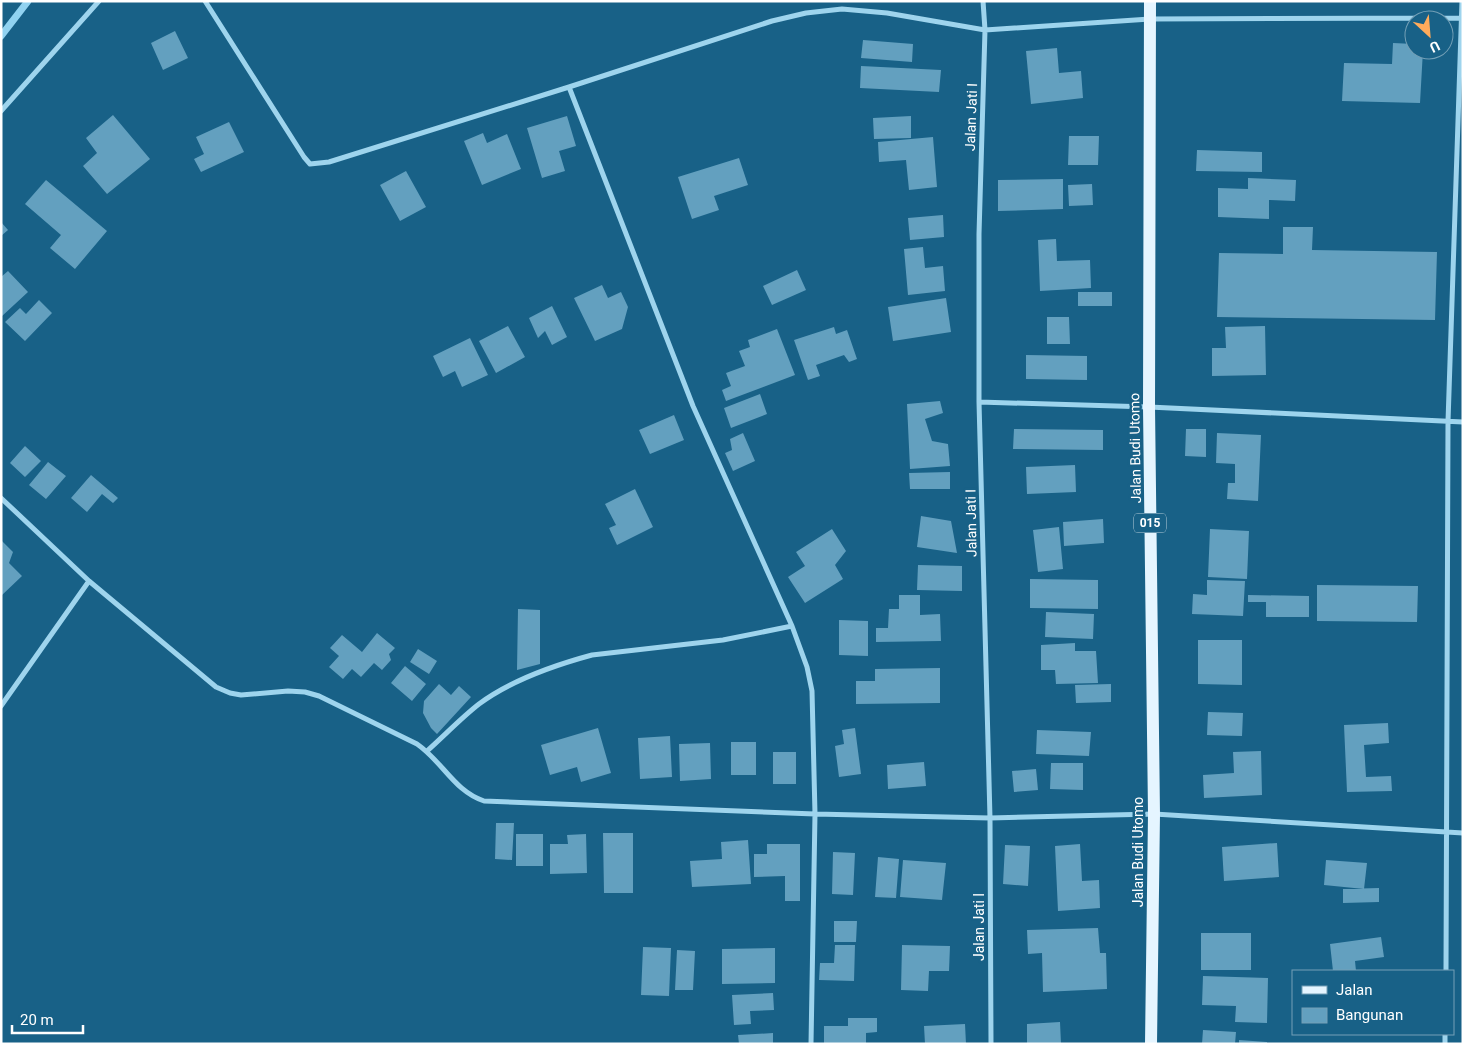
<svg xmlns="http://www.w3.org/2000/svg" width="1464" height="1045" font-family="Roboto,sans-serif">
	<rect width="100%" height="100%" fill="#186187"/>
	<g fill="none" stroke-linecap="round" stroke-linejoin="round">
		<path stroke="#91d2f0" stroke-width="7" d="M1,36L28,1"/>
	</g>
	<path fill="#63a0bf" d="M175,31L188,58L163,70L151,43Z
		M863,40L913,44L912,62L861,58Z
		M1393,43L1414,44V50H1423L1420,103L1342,101L1344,63L1392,64Z
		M1057,48L1059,73L1081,71L1083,98L1031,104L1026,51Z
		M861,66L941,70L939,92L860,88Z
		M113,115L150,159L107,194L83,166L97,153L86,138Z
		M567,116L576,146L559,151L565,171L542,178L527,128Z
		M911,116V138L874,139L873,118Z
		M229,122L244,152L201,172L194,159L204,154L196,137Z
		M483,133L487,143L507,134L521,169L482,185L464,141Z
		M1069,136H1099L1098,165H1068Z
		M933,137L937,187L909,190L906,160L879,162L878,142Z
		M1197,150L1262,152V172L1196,171Z
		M739,158L748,185L714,196L719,210L692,219L678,177Z
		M406,171L426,207L400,221L380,185Z
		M1248,178L1296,180L1295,201L1269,200V219L1218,217V188L1248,189Z
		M1063,179V209L998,211V180Z
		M46,180L107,231L75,269L50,248L61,235L25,204Z
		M1092,184L1093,205L1069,206L1068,185Z
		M943,215L944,237L910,240L908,218Z
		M1,222L8,230L1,236Z
		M1283,227H1313L1312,250L1437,252L1435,320L1217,317L1219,253L1283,254Z
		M1056,239L1057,261L1090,260L1091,288L1040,291L1038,240Z
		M923,247L925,268L943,266L945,291L908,295L904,249Z
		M797,270L806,290L772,305L763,286Z
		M8,271L28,292L1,317V277Z
		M602,285L608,298L621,292L628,307L622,329L595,341L574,298Z
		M1078,292H1112V306H1078Z
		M946,298L951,332L893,341L888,307Z
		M39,300L52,313L25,341L5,322L20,308L26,314Z
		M552,306L567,337L552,345L545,331L538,338L529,318Z
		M1047,317H1069L1070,344H1047Z
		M508,326L525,357L496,373L479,341Z
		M1265,326L1266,375L1212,376V348H1226L1225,327Z
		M834,327L836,334L847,330L857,359L849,362L844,355L816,365L820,376L808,380L794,340Z
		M777,329L795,375L726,401L722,390L731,386L726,373L745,366L739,351L750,347L748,340Z
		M470,338L488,375L462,387L455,371L443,377L433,356Z
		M1026,355L1087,356V380L1026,379Z
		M760,394L767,414L731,428L724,408Z
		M940,401L943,413L925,419L932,441L948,444L950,466L910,469L907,404Z
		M674,415L684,440L650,454L639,430Z
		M1014,429L1103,430V450L1013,449Z
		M1186,429H1206V457L1185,456Z
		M743,433L755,461L733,471L725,453L732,450L730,439Z
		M1217,433L1261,435L1258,501L1227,499L1228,483H1235V464L1216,463Z
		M25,446L41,461L25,477L10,463Z
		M48,462L66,476L46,499L29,485Z
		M1075,465L1076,492L1027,494L1026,467Z
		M950,472V489H910L909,473Z
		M91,475L118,498L113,503L102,494L87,512L71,498Z
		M635,489L653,527L617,545L609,528L616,525L605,504Z
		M921,516L951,521L957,553L917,547Z
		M1103,519L1104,543L1064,546L1063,522Z
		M1059,527L1063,569L1038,572L1033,530Z
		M832,529L846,551L835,565L843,579L805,603L788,577L805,566L796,552Z
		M1210,529L1249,531L1247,579L1208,577Z
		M1,540L13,552L9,563L22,576L1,596Z
		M918,565L962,566V591L917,590Z
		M1030,579L1098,580V609L1030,608Z
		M1207,580L1245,581L1243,616L1192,614L1193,594L1207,595Z
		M1317,585L1418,586L1417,622L1317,621Z
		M899,595H920V615L940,614L941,641L876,642V628H888L889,609H899Z
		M1248,595L1309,596V617H1266V602H1248Z
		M518,609L540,610V664L517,670Z
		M1046,612L1094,614L1093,639L1045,637Z
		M839,620L868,621V656L839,655Z
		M377,633L395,648L389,654L391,660L382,670L374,663L361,677L352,669L343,679L329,667L339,656L330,648L342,635L362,652Z
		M1198,640H1242V685L1198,684Z
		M1075,643V651H1096L1098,683L1056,684L1055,670H1041V645Z
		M418,649L437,661L429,674L410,662Z
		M405,666L426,684L412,701L391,683Z
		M940,668V703L856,704V681H875V669Z
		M439,684L451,695L459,686L471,697L437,734L431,728L423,713L424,701Z
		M1111,684V702L1076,703L1075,685Z
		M1208,712L1243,713L1242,736L1207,735Z
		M1388,723L1389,743L1364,745L1366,777L1391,776L1392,791L1347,792L1344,725Z
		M598,728L611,773L581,782L577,767L550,775L541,745Z
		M855,728L861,774L839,777L835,746L844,744L842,730Z
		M1037,730L1091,732L1089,756L1036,754Z
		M670,736L672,777L640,779L638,738Z
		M731,742H756V775H731Z
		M710,743L711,779L680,781L679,744Z
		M1261,751L1262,795L1204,798L1203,775L1234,773L1233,752Z
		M773,752H796V784H773Z
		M924,762L926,786L888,789L887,765Z
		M1051,763H1083V790L1050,789Z
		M1036,769L1038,790L1014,792L1012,771Z
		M496,823H514L512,860L495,859Z
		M603,833H633V893H604Z
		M516,834H543V866H516Z
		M586,834L587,873L550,874V844H568L567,835Z
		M748,840L751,884L692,887L690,861L722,859L721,842Z
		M1277,843L1279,877L1224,881L1222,847Z
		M767,844H800V901H785V876L754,877V854H767Z
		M1080,844L1082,881L1099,880L1100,908L1058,911L1055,846Z
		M1005,845L1030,846L1028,886L1003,884Z
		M833,852L855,853L853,895L832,894Z
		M878,857L899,859L896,898L875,897Z
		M903,860L946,863L942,900L900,897Z
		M1326,860L1367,863L1364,889L1324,885Z
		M1379,888V902L1343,903V889Z
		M834,921H857L856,942H834Z
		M1098,928L1100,953H1106L1107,989L1043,992L1042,953L1028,954L1027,930Z
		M1201,933H1251V970H1201Z
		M1381,937L1384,957L1355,961L1356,971H1333L1330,944Z
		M835,945H855L854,981L819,980L820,963H834Z
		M902,945L950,946L949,971H929L928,991L901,990Z
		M643,947L671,948L669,996L641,995Z
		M775,948V983L722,984V949Z
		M677,950L695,951L693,990H675Z
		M1203,976L1268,978L1267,1023L1235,1022L1236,1006L1202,1005Z
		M773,993L774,1010L750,1011L751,1024L734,1025L732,995Z
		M848,1018H877V1032L866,1033V1044H824V1026H848Z
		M1060,1022L1061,1044H1027V1024Z
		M965,1024L966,1044H925L924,1026Z
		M1203,1030L1236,1032L1235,1044H1202Z
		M773,1033V1044H739L738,1035Z
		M1239,1040L1267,1042V1044H1239Z"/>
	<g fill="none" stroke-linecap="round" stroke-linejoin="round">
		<path stroke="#9ed4ed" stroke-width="5" d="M205,1L304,157L310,164L329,162L569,87L772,21L806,13L842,9L887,13L985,30L1150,19L1463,18
			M983,1L985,30L979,234V402L990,818L991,1044
			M569,87L693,406L792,626L807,667L812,691L815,814L811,1044
			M1,111L99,1
			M979,402L1149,407L1463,422
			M1,498L89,581L216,687L230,693L241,695L288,691L305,692L319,696L417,744C443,762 454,791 484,801L815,814L990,818L1154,814L1463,833
			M1,706L89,581
			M427,751C444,736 461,718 479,704C510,681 555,665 592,655L723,640L792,626
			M1446,971L1448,422L1462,1
			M1445,1044V1034"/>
		<path stroke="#e5f5ff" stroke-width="12" d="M1150,1L1149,407L1154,814L1151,1044"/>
	</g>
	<g text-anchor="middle" stroke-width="5" stroke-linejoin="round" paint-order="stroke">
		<rect fill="#186187" stroke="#bad0db" stroke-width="1" x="1134" y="513.5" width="32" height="19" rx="4"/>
		<g font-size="12" font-weight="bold" fill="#fff">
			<text x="1150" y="527">015</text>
		</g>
		<g font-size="14" fill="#fff" stroke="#186187">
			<text transform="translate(971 117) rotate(-88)" y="5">Jalan Jati I</text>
			<text transform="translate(1135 448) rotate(-91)" y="5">Jalan Budi Utomo</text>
			<text transform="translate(971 523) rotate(-91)" y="5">Jalan Jati I</text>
			<text transform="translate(1138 852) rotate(-90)" y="5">Jalan Budi Utomo</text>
			<text transform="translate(979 927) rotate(-90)" y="5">Jalan Jati I</text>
		</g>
	</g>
	<rect width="1464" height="1045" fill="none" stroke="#ffffff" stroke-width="5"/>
	<rect x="1292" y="970" width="162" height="65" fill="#186187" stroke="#74a0b7"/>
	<rect x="1302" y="986" width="25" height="8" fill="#e5f5ff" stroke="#74a0b7"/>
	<text x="1336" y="995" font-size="15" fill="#ffffff">Jalan</text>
	<rect x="1302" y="1008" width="25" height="15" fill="#63a0bf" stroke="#74a0b7"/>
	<text x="1336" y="1020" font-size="15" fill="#ffffff">Bangunan</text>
	<g transform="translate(1429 35) rotate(154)"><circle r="24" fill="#186187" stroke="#74a0b7"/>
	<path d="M0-4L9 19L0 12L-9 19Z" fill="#ffab5b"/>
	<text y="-8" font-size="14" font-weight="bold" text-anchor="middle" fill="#ffffff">U</text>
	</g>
	<path d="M12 1025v8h71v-8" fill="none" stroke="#ffffff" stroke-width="2.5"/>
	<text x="20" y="1025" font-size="15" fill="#ffffff" stroke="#186187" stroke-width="4" paint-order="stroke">20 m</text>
</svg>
